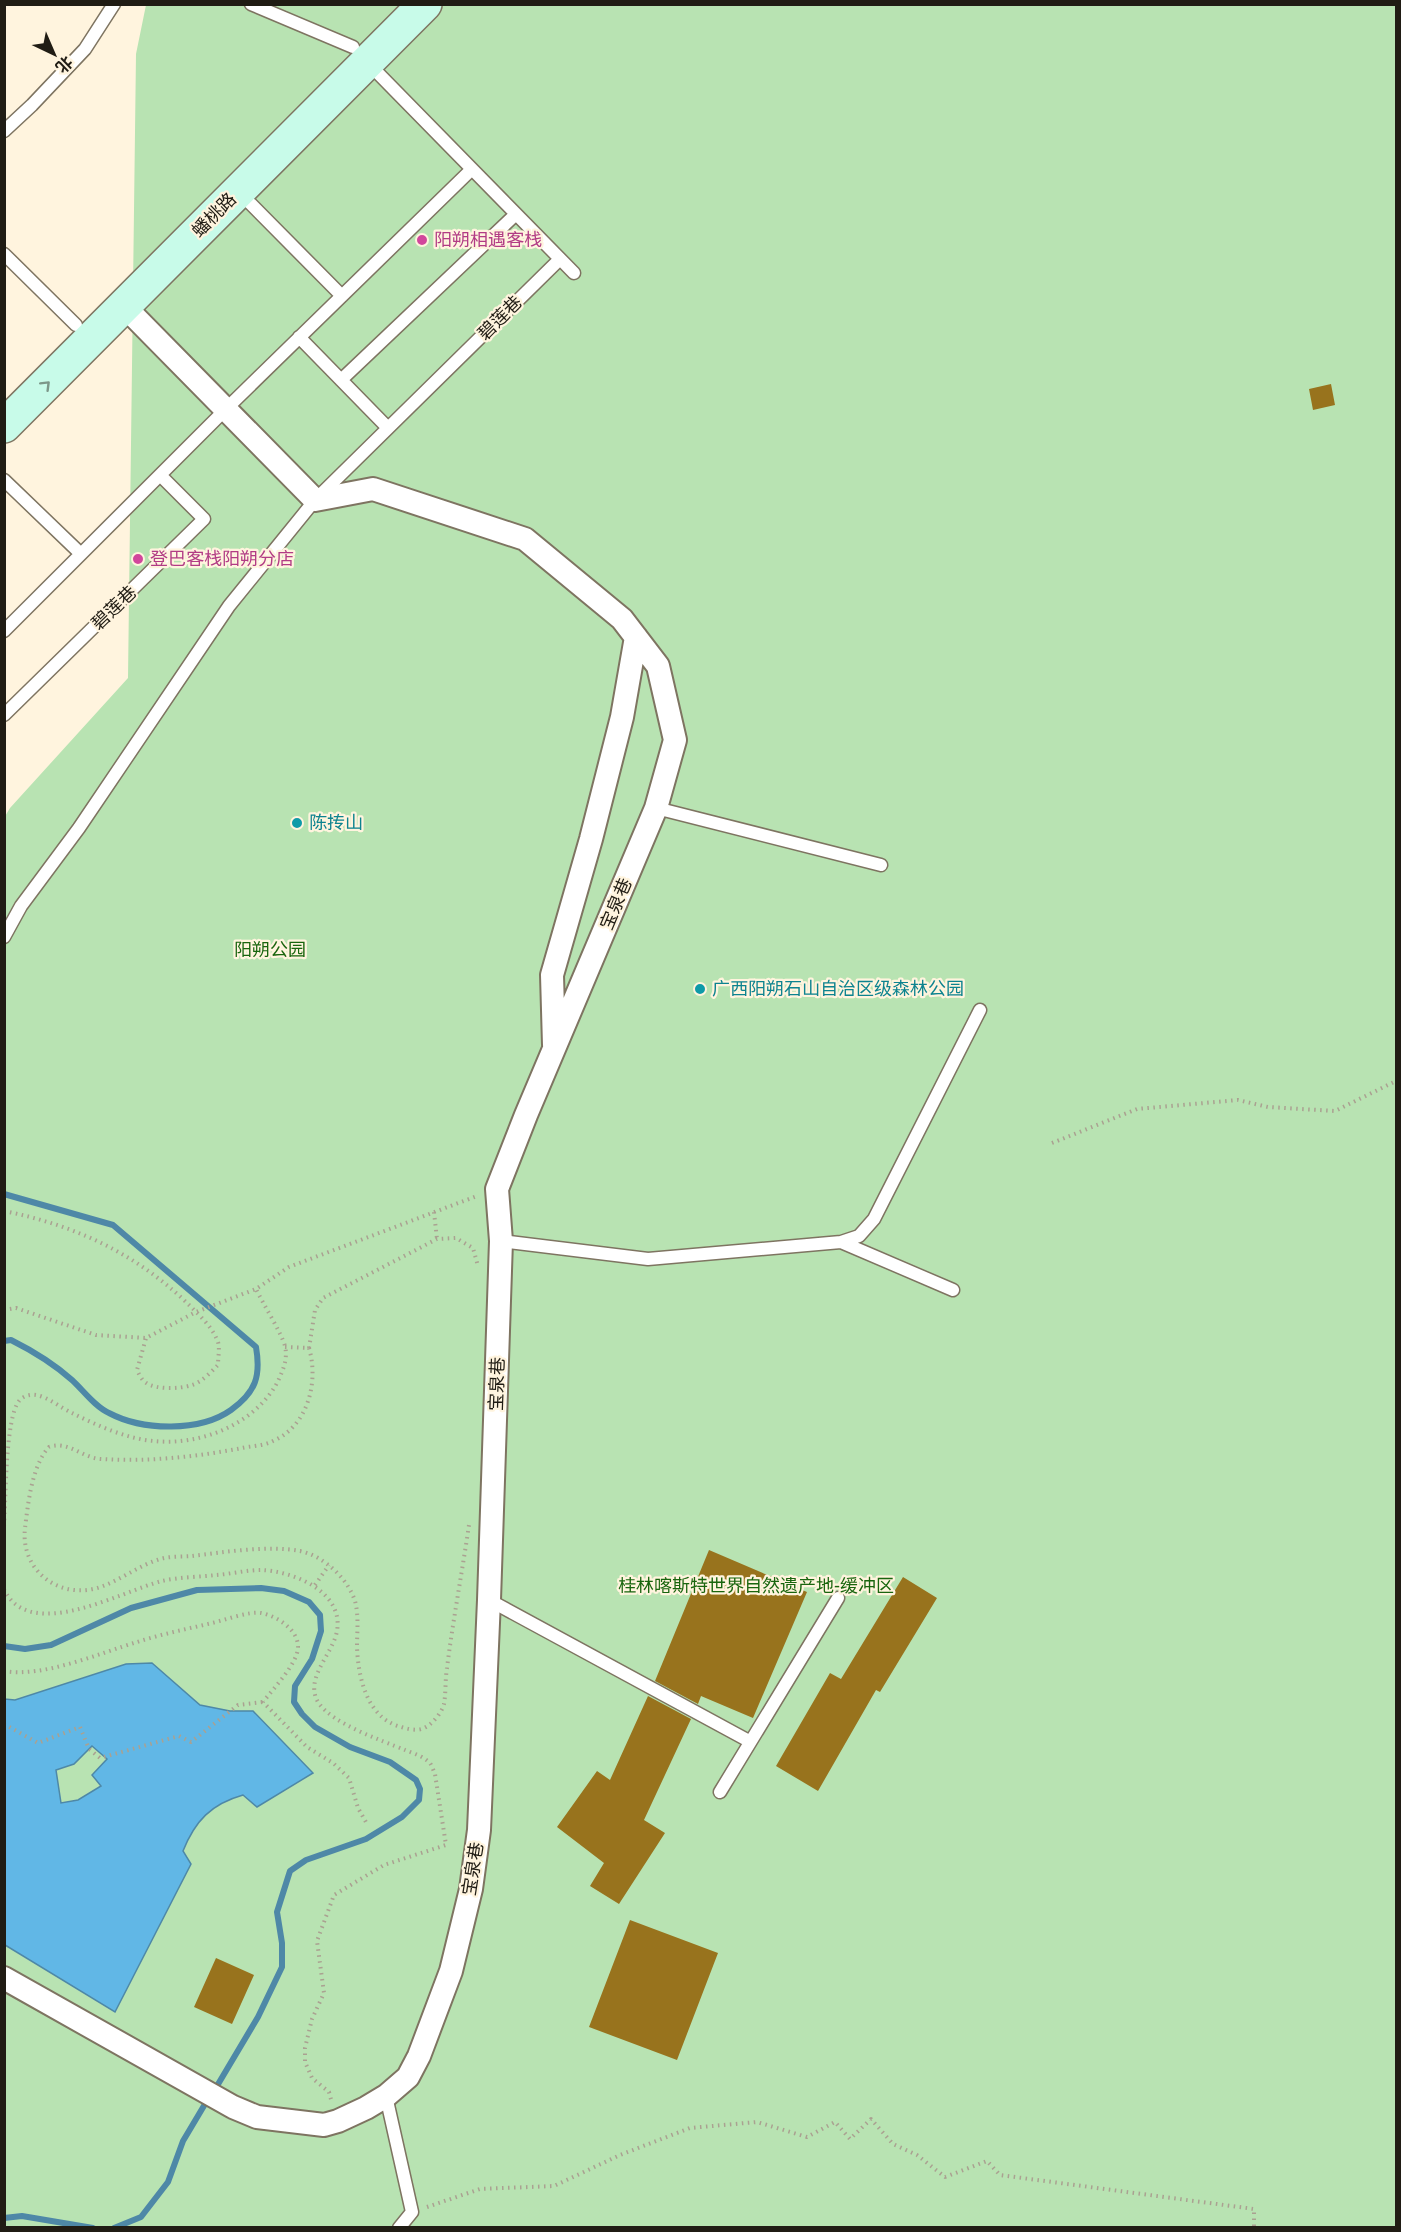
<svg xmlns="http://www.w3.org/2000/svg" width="1401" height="2232" font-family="Arial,'Noto Sans SC',sans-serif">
	<rect width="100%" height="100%" fill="#fff4de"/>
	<path fill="#b8e3b2" d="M146,5H1396V2227H5L4,818L10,808L128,678L136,54Z"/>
	<path fill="#61b7e6" stroke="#4e88a7" stroke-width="1.5" fill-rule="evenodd" d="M152,1663L200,1705L230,1711H253L313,1773L257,1807L243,1795C211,1804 195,1821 183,1851L191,1864L115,2012L5,1945V1699L15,1700L126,1664ZM92,1746L107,1759L92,1775L101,1786L78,1800L61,1803L56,1770L74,1764Z"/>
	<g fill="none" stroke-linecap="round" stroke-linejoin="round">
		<path stroke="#4e88a7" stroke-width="6" d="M4,1194L113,1225L256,1347C261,1376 256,1392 231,1410C200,1432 143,1431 109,1413C95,1407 83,1390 72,1380C54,1364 33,1351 11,1340L4,1341
			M4,1646L25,1649L51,1645L131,1608L197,1590L261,1588L284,1591L309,1602L320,1615L321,1631L312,1659L295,1686L294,1702L302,1714L315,1727L350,1747L390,1762L416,1780L420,1789L419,1800L402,1817L366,1839L306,1860L290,1871L277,1912L282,1943V1967L258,2017L214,2091
			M4,2218L22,2216L93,2228
			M114,2228L141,2217L168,2182L183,2141L208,2099"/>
	</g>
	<path fill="#98731d" d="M1331,384L1335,405L1313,410L1309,389Z
		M709,1550L807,1592L753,1718L701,1696L698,1704L655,1681Z
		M903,1577L937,1598L880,1692L876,1690L818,1791L776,1766L830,1673L841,1679Z
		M648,1696L691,1719L644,1820L665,1833L619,1904L590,1886L604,1863L557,1827L597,1771L610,1780Z
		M630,1920L718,1953L677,2060L589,2027Z
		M216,1958L254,1975L232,2024L194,2007Z"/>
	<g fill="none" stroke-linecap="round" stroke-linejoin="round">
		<g stroke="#7e7461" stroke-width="15">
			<path id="service" d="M251,4L353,47
				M368,63L574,273
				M4,131L32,105L85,49L114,4
				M239,192L342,296
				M4,254L76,325
				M299,337L388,428
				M341,380L516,214
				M4,480L81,554
				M4,631L225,410L472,169
				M4,715L204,519L160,475
				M656,808L881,865
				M4,937L21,906L79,828L229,606L315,500L560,259
				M501,1241L648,1259L841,1242L953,1290
				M841,1242L859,1236L874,1219L980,1010
				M489,1600L749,1741
				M720,1792L838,1598
				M386,2096L412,2212L399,2228"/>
		</g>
		<g stroke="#7e7461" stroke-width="26">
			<path id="minor" d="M554,1045L552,975L591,839L622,717L636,637
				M4,1978L233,2107L257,2117L324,2125L338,2121L366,2108L386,2096L408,2077L419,2056L451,1971L471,1889L479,1830L489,1600L501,1241L497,1189L526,1115L656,808L675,740L658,666L622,619L525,539L373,489L315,500L124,306"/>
		</g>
		<g stroke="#7e7461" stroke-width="36">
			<path id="secondary" d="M4,426L425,4"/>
		</g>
		<path stroke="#aaa191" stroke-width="4" stroke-dasharray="1.5 4.5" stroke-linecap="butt" d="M1052,1143L1137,1109L1238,1100L1268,1107L1335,1111L1396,1081
			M4,1211C74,1225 135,1253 187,1303C198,1314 212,1326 218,1342C220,1349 218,1357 218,1365C211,1372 202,1382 192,1385C180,1389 155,1390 145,1382C141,1379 139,1374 137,1370L146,1338
			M434,1212L437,1239
			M4,1310L16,1308L96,1335L146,1338L196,1312L256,1289L289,1267L477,1196
			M285,1347L309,1348C319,1382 308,1426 273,1441C264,1446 251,1446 242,1448C196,1457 147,1462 101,1459C82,1458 68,1440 49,1447C32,1465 28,1504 25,1528C20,1572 62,1602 103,1586C122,1579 140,1565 160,1559C170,1556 182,1557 192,1556C224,1552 269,1545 300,1551C324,1556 348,1579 355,1601C359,1616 357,1632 357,1647C358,1675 366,1716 398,1726C405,1728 416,1732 424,1728C432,1725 442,1712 444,1704C446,1693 445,1680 447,1668C453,1620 462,1573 469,1525
			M309,1348L315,1310L323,1298L437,1239L456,1238L473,1248L478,1266
			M4,1526C6,1501 5,1419 19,1401C23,1396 30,1394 36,1395C48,1397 61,1408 72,1413C96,1425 127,1439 154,1441C200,1446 256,1424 278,1381C283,1370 288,1359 285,1346C281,1332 263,1304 256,1289
			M315,1585L329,1565
			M4,1589C29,1644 122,1591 162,1581C179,1577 199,1577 216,1575C231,1574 247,1570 261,1570C292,1571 344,1591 337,1631C333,1654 304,1678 318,1702C332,1724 381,1740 405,1750C413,1753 422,1756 429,1762C432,1765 433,1770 435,1774L446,1845L384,1865L334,1895L317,1941L324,1993L312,2019L305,2048V2062L312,2078L329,2092L332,2103
			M4,1671C43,1678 100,1653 137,1642C162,1634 187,1629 212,1623C225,1620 249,1611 261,1613C277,1616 299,1630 298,1648C297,1664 273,1689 263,1702L307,1747L333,1763L349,1778L358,1808L367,1824
			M4,1724L38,1743L80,1727L89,1749L100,1758L179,1736L191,1742L238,1705L263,1702
			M427,2207L480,2189L554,2186L620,2155L690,2128L757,2122L807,2137L835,2122L850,2139L871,2119L893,2144L917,2155L945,2177L987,2161L1000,2175L1254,2209V2228"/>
		<use href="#service" stroke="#fff" stroke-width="12"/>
		<use href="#minor" stroke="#fff" stroke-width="22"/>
		<use href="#secondary" stroke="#c8fbe9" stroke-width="33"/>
	</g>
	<defs><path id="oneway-chevron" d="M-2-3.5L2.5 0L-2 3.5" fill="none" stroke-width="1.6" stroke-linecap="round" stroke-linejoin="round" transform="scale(1.5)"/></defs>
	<use stroke="#7c9789" href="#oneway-chevron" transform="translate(46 385) rotate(-45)"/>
	<g fill="#d1479c" stroke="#fff4de" stroke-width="2">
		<circle cx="422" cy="240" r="6"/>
		<circle cx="138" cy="559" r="6"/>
	</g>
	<g fill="#0f9aa8" stroke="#fff4de" stroke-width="2">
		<circle cx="297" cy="823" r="6"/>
		<circle cx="700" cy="989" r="6"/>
	</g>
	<g text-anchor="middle" stroke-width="4.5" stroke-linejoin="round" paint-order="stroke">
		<g font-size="18" fill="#201c14" stroke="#fff4de">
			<text transform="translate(214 215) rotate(-45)" y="6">蟠桃路</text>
			<text transform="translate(500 318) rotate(-45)" y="6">碧莲巷</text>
			<text transform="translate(114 608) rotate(-44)" y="6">碧莲巷</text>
			<text transform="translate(616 904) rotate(-67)" y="6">宝泉巷</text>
			<text transform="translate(497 1384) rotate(-88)" y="6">宝泉巷</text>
			<text transform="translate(473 1869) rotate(-81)" y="6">宝泉巷</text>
		</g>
		<g font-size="18" fill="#b23c85" stroke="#fff4de" text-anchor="start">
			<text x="434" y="246">阳朔相遇客栈</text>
			<text x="150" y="565">登巴客栈阳朔分店</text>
		</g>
		<g font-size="18" fill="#0d838f" stroke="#fff4de" text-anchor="start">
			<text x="309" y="829">陈抟山</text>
			<text x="712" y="995">广西阳朔石山自治区级森林公园</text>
		</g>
		<g font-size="18" fill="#19650e" stroke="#fff4de">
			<text x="270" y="956">阳朔公园</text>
			<text x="756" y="1592">桂林喀斯特世界自然遗产地-缓冲区</text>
		</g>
	</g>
	<rect width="1401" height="2232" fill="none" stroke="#201c14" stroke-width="12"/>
	<g transform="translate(54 54) rotate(136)" stroke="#fff4de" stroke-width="4.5" paint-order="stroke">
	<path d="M0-4.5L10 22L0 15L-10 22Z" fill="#201c14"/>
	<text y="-9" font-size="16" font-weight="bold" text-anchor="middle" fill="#201c14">北</text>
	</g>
</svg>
